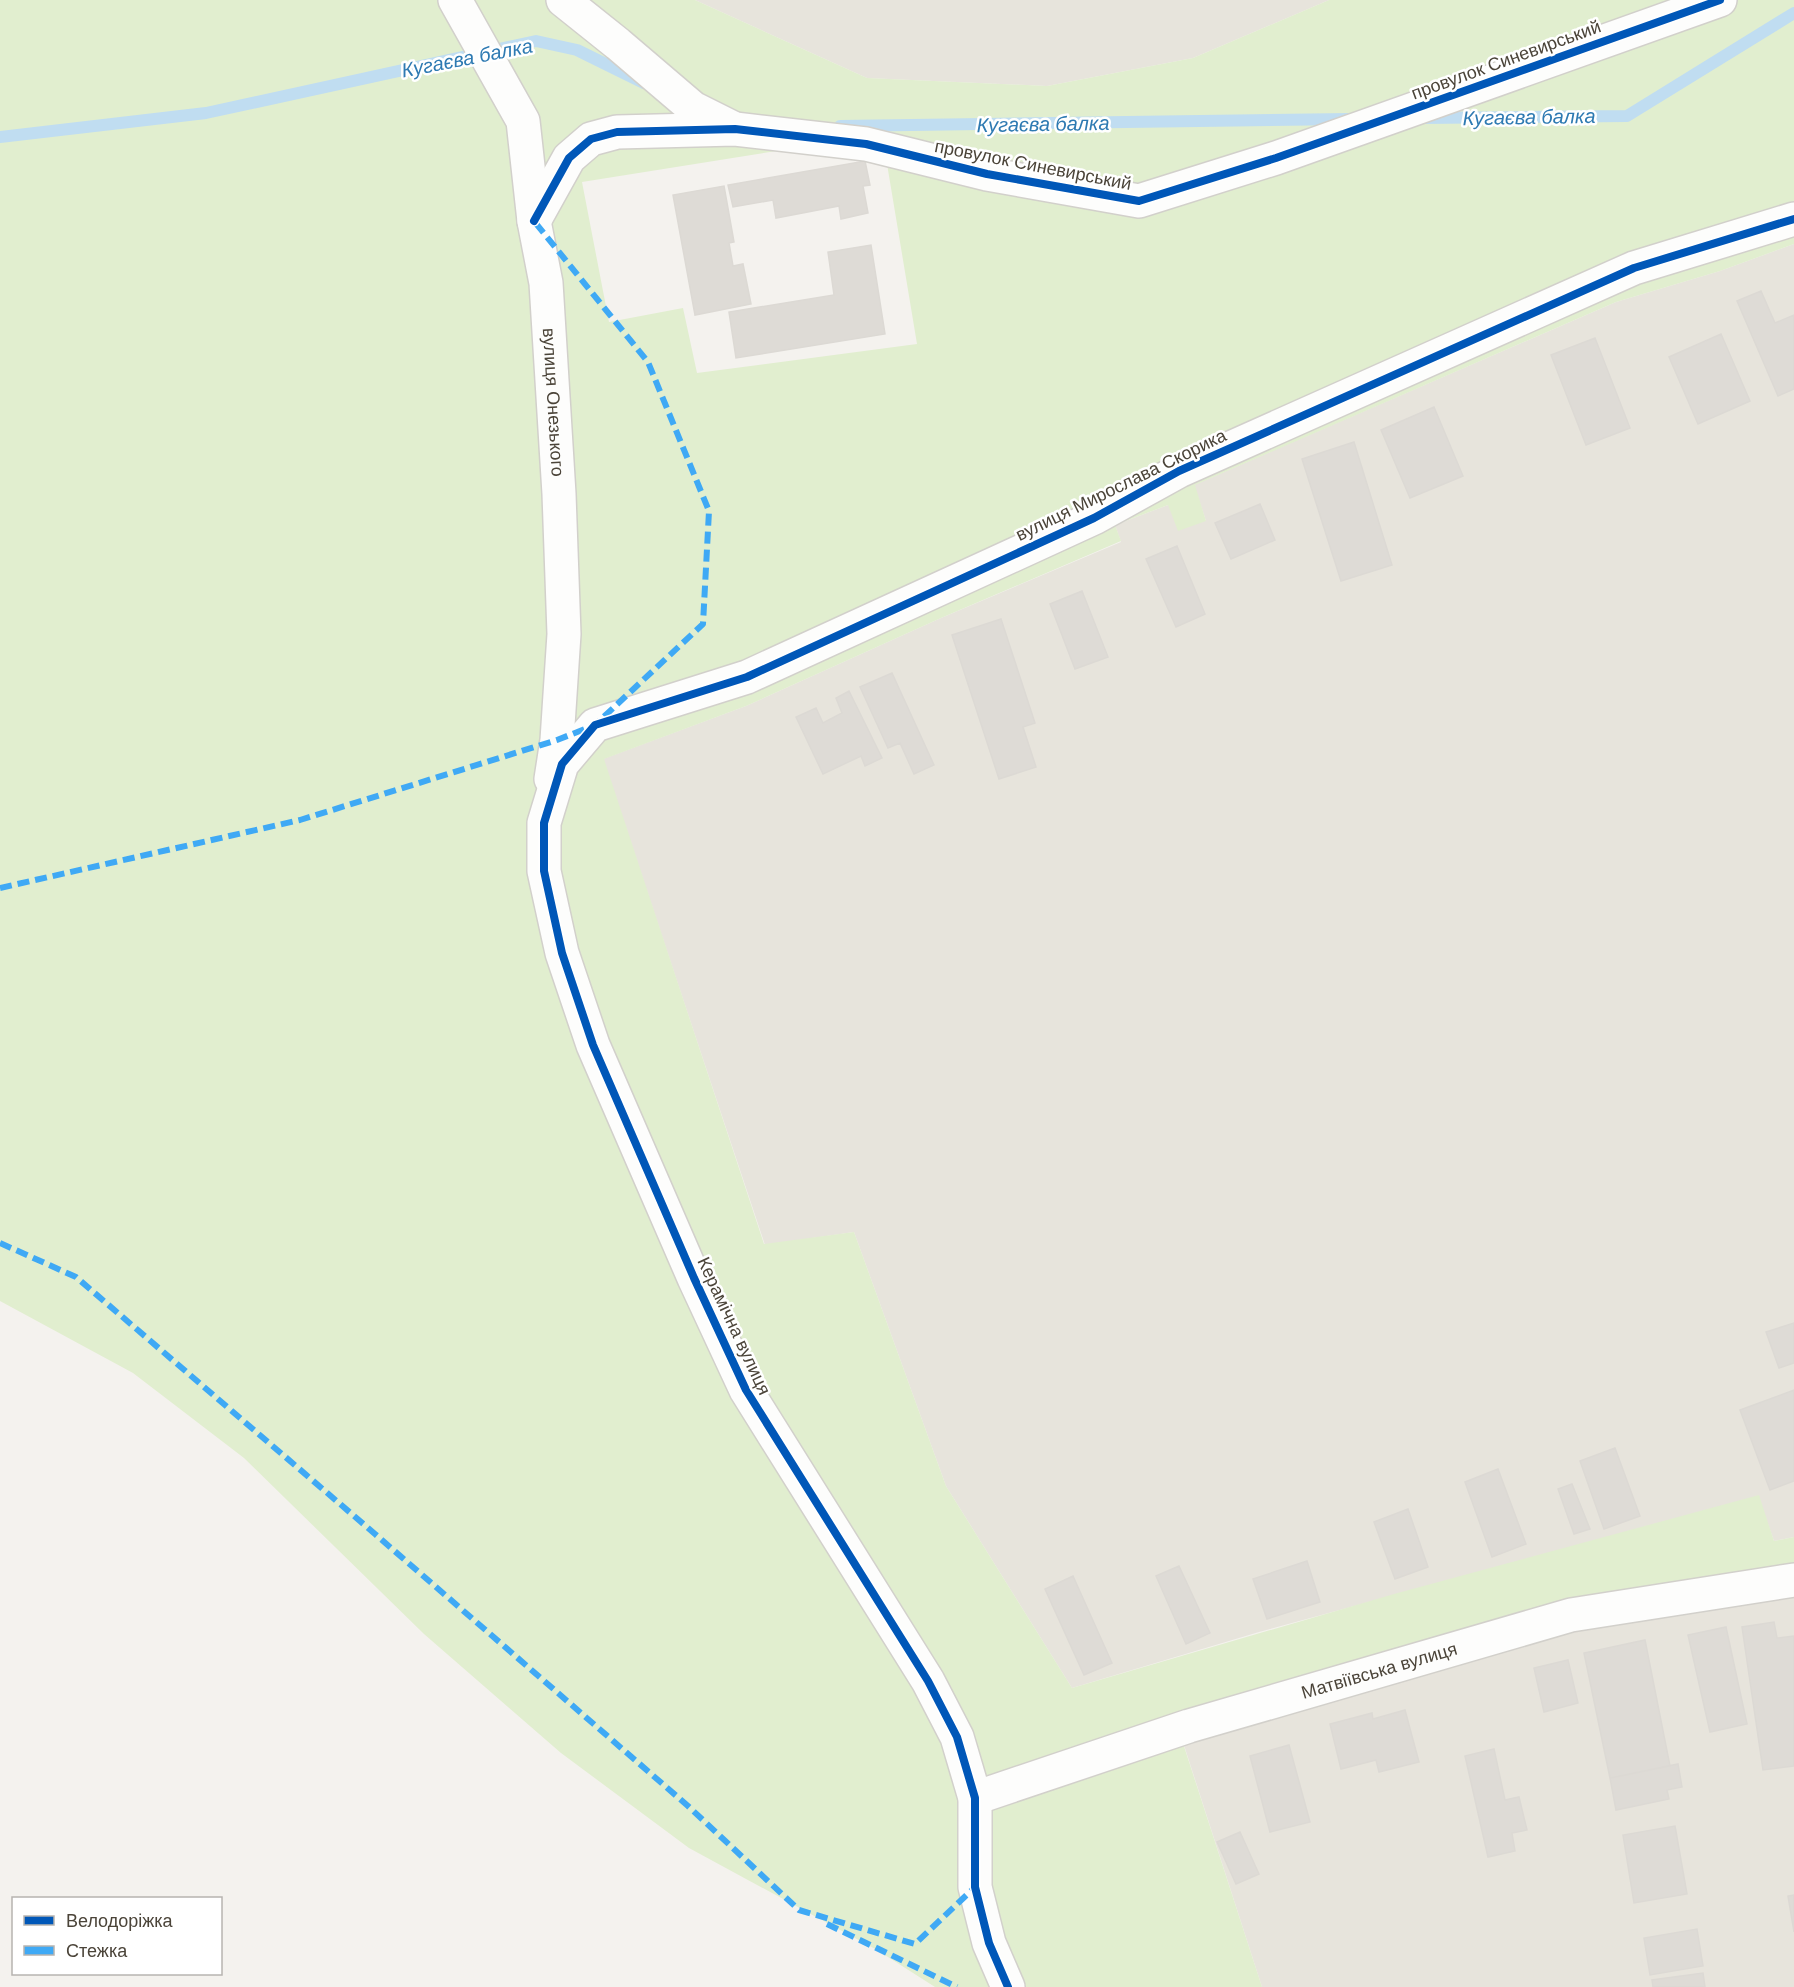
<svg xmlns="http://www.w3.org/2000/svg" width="1794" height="1987" font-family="Helvetica,sans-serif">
	<rect width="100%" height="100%" fill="#f4f2ee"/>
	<path fill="#e7e4dc" d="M695,0H1329L1193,58L1047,86L867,78Z
		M1794,244V1537L1774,1541L1758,1496L1259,1632L1072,1688L946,1486L854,1232L765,1245L603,759L746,706L941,618L1121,542L1115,525L1168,505L1206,521L1194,485L1616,302L1720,271Z
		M1794,1590V1987H1262L1181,1736L1574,1627Z"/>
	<path fill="#e1eecf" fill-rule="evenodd" d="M0,0H695L867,78L1047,86L1193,58L1329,0H1794V244L1720,271L1616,302L1195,485L1206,521L1178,531L1168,505L1115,525L1121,541L941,618L746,706L604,759L764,1244L854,1232L946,1486L1072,1688L1394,1594L1759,1495L1774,1541L1794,1537V1590L1574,1627L1181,1737L1262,1987H935L877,1950L689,1848L561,1753L424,1634L244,1458L133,1373L0,1301ZM882,134L917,344L697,373L683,308L609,322L582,182Z"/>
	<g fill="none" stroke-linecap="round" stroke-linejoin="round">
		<path stroke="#c0ddf1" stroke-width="12" d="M1422,118L1627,116L1794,13
			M840,126L1350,119
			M0,137L206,113L536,41L577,50L644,83"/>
	</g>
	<path fill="#dedbd6" stroke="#dcd9d4" stroke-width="1.5" d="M865,161L870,185L863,186L868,213L841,219L839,206L776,218L773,200L733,207L728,185Z
		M724,186L734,242L729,243L733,266L743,264L751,304L695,315L673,195Z
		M871,245L885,334L736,358L729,312L834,295L828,252Z
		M1761,291L1775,323L1794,315V389L1778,396L1737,301Z
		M1721,334L1750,401L1698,424L1669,357Z
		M1595,338L1630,428L1586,445L1551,355Z
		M1434,407L1463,476L1410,498L1381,430Z
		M1354,442L1392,565L1341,581L1302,459Z
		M1260,504L1275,540L1231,559L1215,523Z
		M1177,546L1205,614L1176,627L1146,559Z
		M1082,591L1108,657L1075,669L1050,604Z
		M1001,619L1035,723L1023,727L1036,767L999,779L952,635Z
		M892,673L934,765L914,774L900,743L888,748L860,687Z
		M849,691L882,758L865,766L861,756L823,774L796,717L816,708L823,723L842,713L836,698Z
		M1794,1323V1363L1779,1368L1766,1332Z
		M1794,1390V1481L1770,1490L1740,1410Z
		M1615,1448L1640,1516L1604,1529L1580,1461Z
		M1498,1469L1526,1544L1492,1557L1465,1482Z
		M1572,1484L1590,1529L1574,1534L1558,1489Z
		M1408,1509L1428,1567L1395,1579L1374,1522Z
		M1307,1561L1320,1602L1267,1619L1253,1579Z
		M1179,1566L1210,1633L1186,1644L1156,1576Z
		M1073,1576L1112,1663L1084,1675L1045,1589Z
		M1774,1622L1777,1638L1794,1636V1766L1763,1770L1742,1627Z
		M1726,1627L1747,1724L1710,1732L1688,1635Z
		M1645,1640L1670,1766L1610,1778L1584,1653Z
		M1568,1660L1578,1703L1544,1712L1534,1668Z
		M1405,1710L1419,1762L1379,1772L1376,1760L1341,1769L1330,1724L1372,1713L1373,1719Z
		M1289,1745L1310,1822L1270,1832L1250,1756Z
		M1494,1749L1505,1800L1519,1797L1527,1830L1512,1833L1515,1851L1488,1857L1465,1756Z
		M1678,1764L1682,1787L1667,1790L1669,1799L1616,1810L1610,1778Z
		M1675,1826L1687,1894L1634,1903L1623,1835Z
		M1240,1832L1259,1874L1236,1884L1217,1842Z
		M1794,1895V1932L1788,1896Z
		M1697,1929L1703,1966L1650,1975L1644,1938Z
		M1703,1973L1705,1987H1653L1652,1980Z"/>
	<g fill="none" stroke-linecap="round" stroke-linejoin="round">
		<g stroke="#d2d0cb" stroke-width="36">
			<g id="street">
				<path id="s1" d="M455,0L523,121L534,221L546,283L559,494L564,634L557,740L551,779"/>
				<path d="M563,0L618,44L693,108L731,127"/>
				<path d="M534,221L569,158L591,139L617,132L735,129L866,144L987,174L1139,201L1276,158L1720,0"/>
				<path id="s2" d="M975,1798L1189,1726L1571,1615L1794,1580"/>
				<path d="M1008,1987L989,1943L975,1887V1798L957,1737L928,1681L746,1390L694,1278L593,1045L562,953L544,871V823L562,764L595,725L747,677L1094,518L1179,471L1634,268L1794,219"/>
			</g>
		</g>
		<use href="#street" stroke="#fdfdfc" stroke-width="33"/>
		<path stroke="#3fa9f5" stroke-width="6" stroke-dasharray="12 6" stroke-linecap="butt" d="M0,888L300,820L557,740L595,725L703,624L709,511L648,362L534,221
			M0,1243L76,1277L375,1534L688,1806L799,1910L915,1944L975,1887
			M827,1924L957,1987"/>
		<g stroke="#fff" stroke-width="11">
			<path id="cycleway" d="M534,221L569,158L591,139L617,132L735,129L866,144L987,174L1139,201L1276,158L1720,0
				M1008,1987L989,1943L975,1887V1798L957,1737L928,1681L746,1390L694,1278L593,1045L562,953L544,871V823L562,764L595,725L747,677L1094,518L1179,471L1634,268L1794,219"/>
		</g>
		<use href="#cycleway" stroke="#0057b8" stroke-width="8"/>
	</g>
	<g text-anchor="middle" stroke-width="5" stroke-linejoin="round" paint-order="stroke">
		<g font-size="18" fill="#4b4439" stroke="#fff">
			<text transform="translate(1506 60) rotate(-20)" y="6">провулок Синевирський</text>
			<text transform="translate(1033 165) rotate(11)" y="6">провулок Синевирський</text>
			<text dy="6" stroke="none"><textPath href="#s1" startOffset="422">вулиця Онезького</textPath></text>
			<text transform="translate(1121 485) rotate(-26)" y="6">вулиця Мирослава Скорика</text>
			<text transform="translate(734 1326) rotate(65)" y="6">Керамічна вулиця</text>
			<text dy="6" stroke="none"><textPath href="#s2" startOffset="424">Матвіївська вулиця</textPath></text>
		</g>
		<g font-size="20" font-style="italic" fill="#2e7ab2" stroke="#fff">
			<text transform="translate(467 58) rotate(-11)" y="7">Кугаєва балка</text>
			<text transform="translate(1529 117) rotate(-1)" y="7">Кугаєва балка</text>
			<text transform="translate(1043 124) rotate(-1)" y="7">Кугаєва балка</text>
		</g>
	</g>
	<rect x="12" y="1897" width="210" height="78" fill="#ffffff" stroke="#b7b4b0" stroke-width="1.5"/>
	<rect x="24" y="1916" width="30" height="9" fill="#0057b8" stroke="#b7b4b0" stroke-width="1.5"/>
	<text x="66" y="1927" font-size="18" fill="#4b4439">Велодоріжка</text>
	<rect x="24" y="1946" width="30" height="9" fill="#3fa9f5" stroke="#b7b4b0" stroke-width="1.5"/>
	<text x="66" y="1957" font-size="18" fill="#4b4439">Стежка</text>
</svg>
